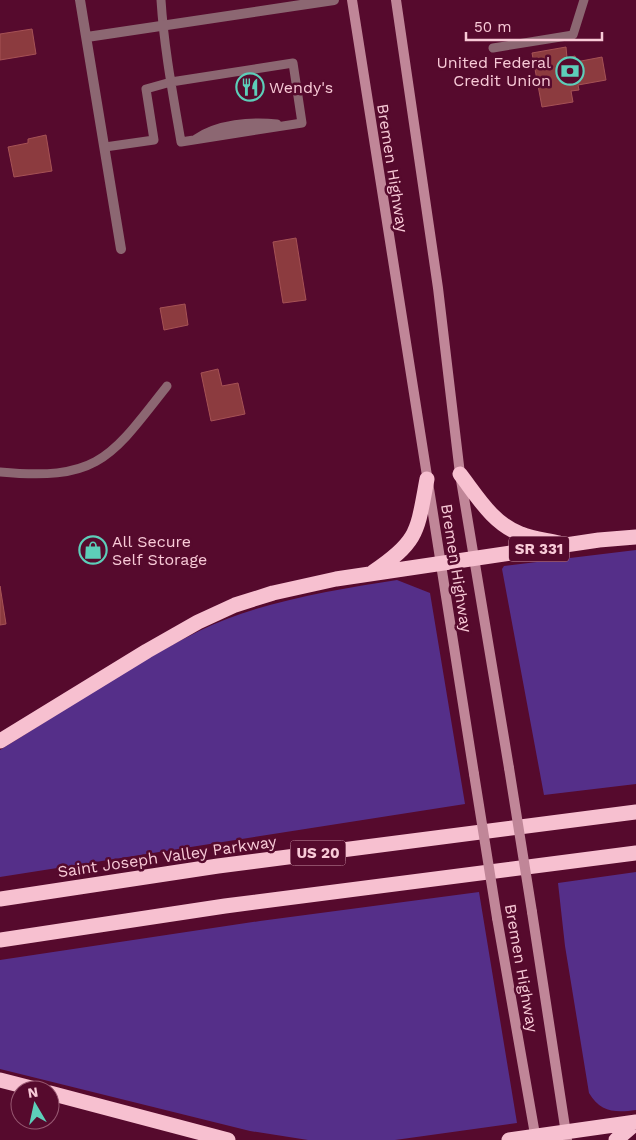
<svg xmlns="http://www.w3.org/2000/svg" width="636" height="1140" font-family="'Work Sans',sans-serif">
	<rect width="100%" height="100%" fill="#560a2d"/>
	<path fill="#552f89" d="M636,550V784L544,795L502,569L504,566Z
		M397,580L430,593L465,804L0,877V750C66,710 130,665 199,631C258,602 333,590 397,580Z
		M636,872V1110C615,1113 600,1112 589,1093L565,946L558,883Z
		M479,892L517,1123L395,1140H308L250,1131L0,1069V960L260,921Z"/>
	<path fill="#8c3b3f" stroke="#a65255" d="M32,29L36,54L0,60V34Z
		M566,47L567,58L575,56L576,62L602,57L606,80L578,85L579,90L571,91L573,102L542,107L532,53Z
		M46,135L52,171L14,177L8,147L28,143V139Z
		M296,238L306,300L283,303L273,242Z
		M185,304L188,325L164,330L160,308Z
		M218,369L222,386L238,383L245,414L211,421L201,373Z
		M0,586L6,624L0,625Z"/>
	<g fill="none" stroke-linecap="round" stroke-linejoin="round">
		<path stroke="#8c6772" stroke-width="9" d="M493,48L573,35L584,0
			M196,139C217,124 252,121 277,124
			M105,147L154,140L146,89L171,82L293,63L302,123L181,142C173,95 164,48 161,0
			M0,472C98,481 110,459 167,386"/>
		<path stroke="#8c6772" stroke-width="10" d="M80,0L121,249
			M87,37L334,0"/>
		<path stroke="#c08698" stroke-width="10" d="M352,0L474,774
			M396,0L438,288L460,474L509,768
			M532,912L567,1140
			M497,918L536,1140"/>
		<path stroke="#f7c0d0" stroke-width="15" d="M460,474C477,496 493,524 521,534C533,539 547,540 559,543
			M373,572C419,541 417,532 427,479
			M0,741L147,651L198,622L235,605L273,593L336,579L599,540L636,537
			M0,899L218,866L636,812
			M0,940L225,906L636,853
			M0,1080L39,1090
			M50,1093L228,1140
			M509,1140L636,1122
			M616,1140L636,1123"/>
		<path stroke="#c08698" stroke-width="10" d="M509,768L532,912
			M474,774L497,918"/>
	</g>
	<defs>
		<g id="bank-ring" transform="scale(1.4375)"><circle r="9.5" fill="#560a2d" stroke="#5dceb9" stroke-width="1.5"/><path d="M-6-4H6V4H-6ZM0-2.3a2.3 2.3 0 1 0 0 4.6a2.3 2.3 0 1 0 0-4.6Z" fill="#5dceb9"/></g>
		<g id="restaurant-ring" transform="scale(1.4375)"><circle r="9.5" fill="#560a2d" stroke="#5dceb9" stroke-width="1.5"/><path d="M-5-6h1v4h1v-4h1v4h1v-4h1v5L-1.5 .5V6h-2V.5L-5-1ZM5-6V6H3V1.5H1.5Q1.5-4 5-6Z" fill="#5dceb9"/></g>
		<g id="shop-ring" transform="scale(1.4375)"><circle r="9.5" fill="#560a2d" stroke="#5dceb9" stroke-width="1.5"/><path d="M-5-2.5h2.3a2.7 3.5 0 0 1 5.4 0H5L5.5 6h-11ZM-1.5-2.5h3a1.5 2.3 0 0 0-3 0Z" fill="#5dceb9"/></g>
	</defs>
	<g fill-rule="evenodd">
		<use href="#bank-ring" x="570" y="71"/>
		<use href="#restaurant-ring" x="250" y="87"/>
		<use href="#shop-ring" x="93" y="550"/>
	</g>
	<g text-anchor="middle" stroke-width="5" stroke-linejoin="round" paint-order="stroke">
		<g fill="#560a2d" stroke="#c790a4" stroke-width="1">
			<rect x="509" y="536.5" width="60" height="25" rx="4"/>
			<rect x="290.5" y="840.5" width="55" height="25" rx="4"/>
		</g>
		<g font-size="15" font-weight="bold" fill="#f8cad7">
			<text x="539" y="554">SR 331</text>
			<text x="318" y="858">US 20</text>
		</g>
		<g font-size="16" fill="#f8cad7" stroke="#560a2d" text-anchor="start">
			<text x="551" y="68" text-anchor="end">United Federal<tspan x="551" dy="18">Credit Union</tspan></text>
			<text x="269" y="93">Wendy's</text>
			<text x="112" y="547">All Secure<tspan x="112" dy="18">Self Storage</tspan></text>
		</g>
		<g font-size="16" fill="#f8cad7" stroke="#560a2d">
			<text transform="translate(393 168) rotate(81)" y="6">Bremen Highway</text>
			<text transform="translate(457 568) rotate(81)" y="6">Bremen Highway</text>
			<text transform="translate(167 856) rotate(-8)" y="6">Saint Joseph Valley Parkway</text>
			<text transform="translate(522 968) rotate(80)" y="6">Bremen Highway</text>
		</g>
	</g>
	<g transform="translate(35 1105) rotate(351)"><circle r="24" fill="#560a2d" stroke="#975771"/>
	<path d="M0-4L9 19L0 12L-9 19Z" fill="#5dceb9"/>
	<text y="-8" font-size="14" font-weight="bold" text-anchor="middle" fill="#f8cad7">N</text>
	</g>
	<path d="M466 32v8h136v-8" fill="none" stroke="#f8cad7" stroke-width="2.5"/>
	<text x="474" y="32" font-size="15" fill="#f8cad7" stroke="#560a2d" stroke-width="4" paint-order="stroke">50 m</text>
</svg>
